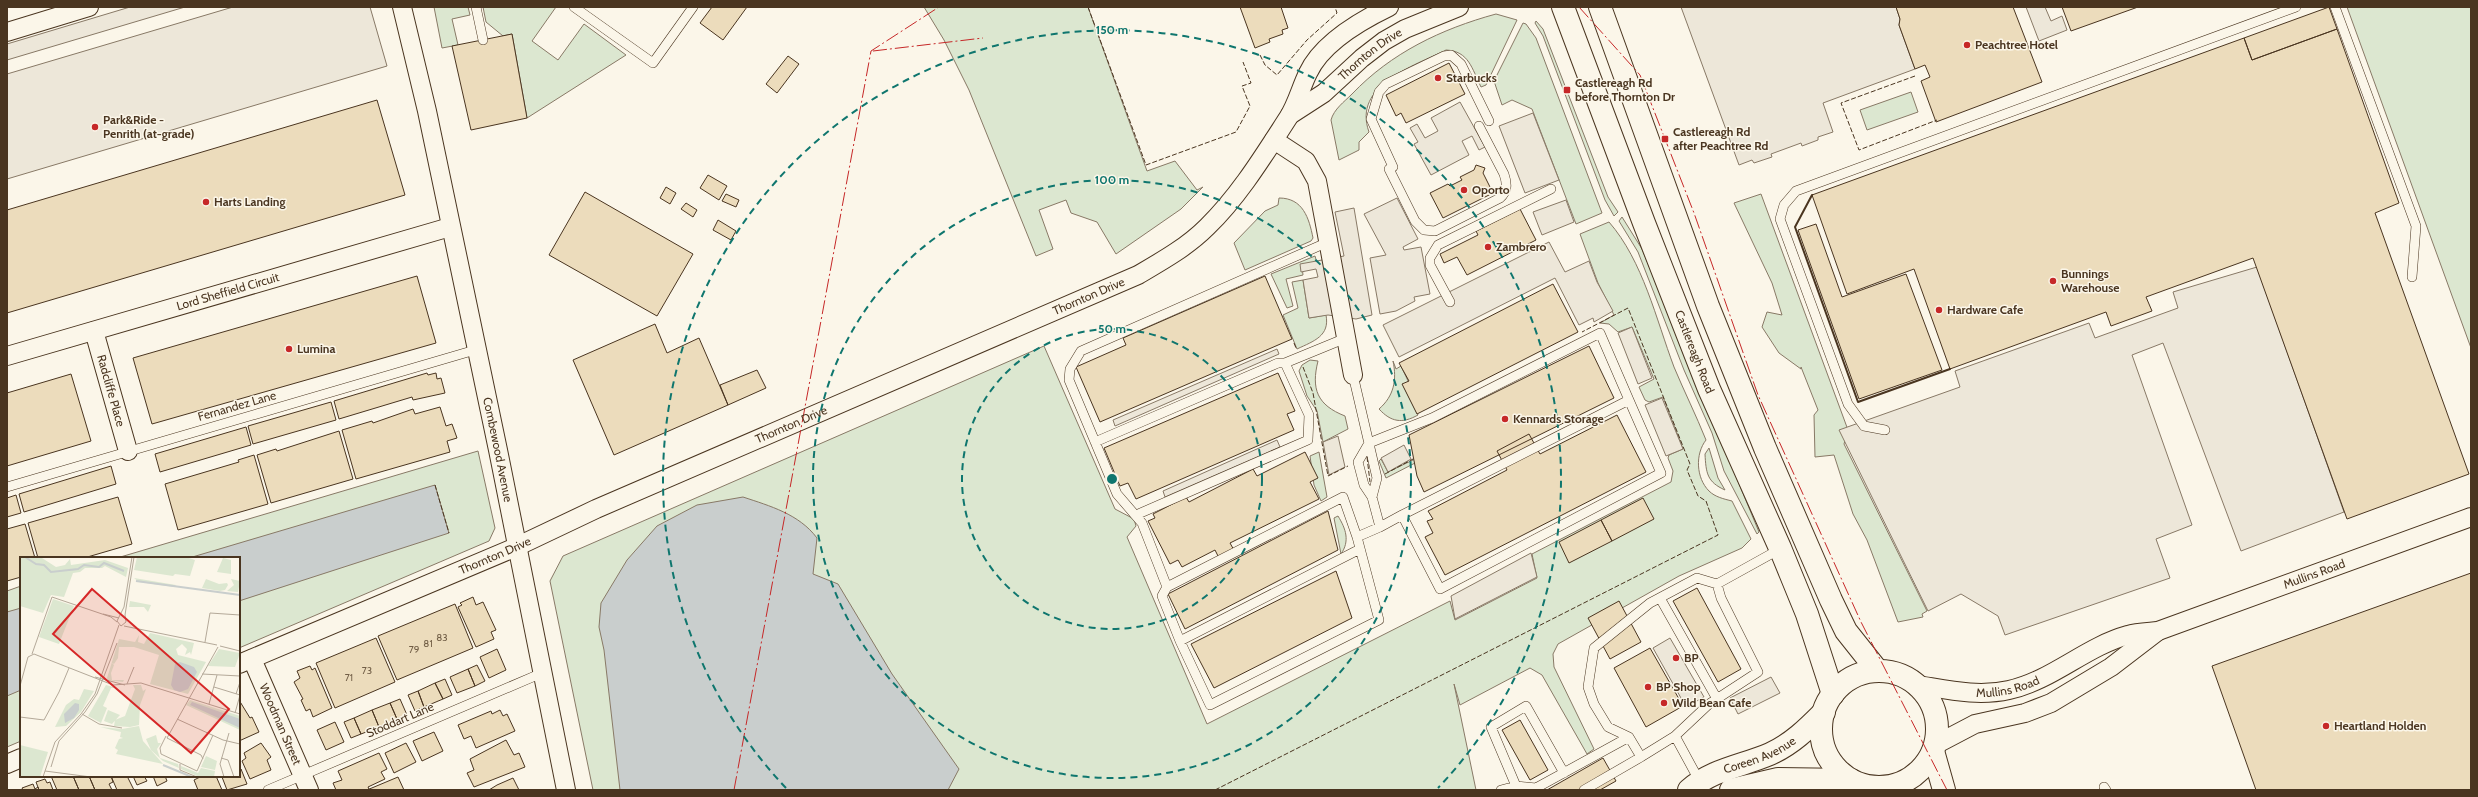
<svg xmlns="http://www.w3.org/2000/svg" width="2478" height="797" font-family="Cabin,sans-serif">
	<rect width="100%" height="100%" fill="#fbf6e9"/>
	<path fill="#dce7d0" stroke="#887966" d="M434,7H468L470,15L452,19L458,45L442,48Z
		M483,7H556L532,41L558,60L584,24L626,55L527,118L512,34L503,36L486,22Z
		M924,7H1088L1147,171L1175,161L1197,190L1203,187L1181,209L1116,254L1097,222L1071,213L1066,200L1039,210L1053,249L1036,256L969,90L944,40Z
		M2347,7H2471V348Z
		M1496,14L1517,20L1486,85L1481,87C1472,69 1469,51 1446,50C1414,66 1352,85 1369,132L1359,142V150L1339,160L1331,120C1334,109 1344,102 1352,94C1391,53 1441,29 1496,14Z
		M1536,21L1543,29L1608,197L1618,212L1614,216L1605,200L1543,36L1535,23Z
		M1523,23L1526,24L1536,38L1602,213L1576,224L1532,109L1512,100L1502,105L1494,81Z
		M1911,92L1918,112L1867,130L1860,110Z
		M1761,194L1848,430L1844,444L1927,611L1922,614L1923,617L1898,622L1867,540L1853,514L1834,455L1815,457L1814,415L1818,410L1801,367V369L1779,353L1762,327L1767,312L1782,315L1772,283L1734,203Z
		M1279,198C1303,198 1309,218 1313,238L1311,241L1245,270L1234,243L1265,211L1278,205Z
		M1622,217L1642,249L1759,532L1757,534L1724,471L1712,433L1684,370L1638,252L1619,221Z
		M1609,222C1643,261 1656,319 1674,367C1684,391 1696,415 1706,440C1695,454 1696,478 1709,491C1715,497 1724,499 1732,501L1751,539L1742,548L1679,576L1558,644L1553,654L1554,667L1594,749L1587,754L1542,675L1530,668L1460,705L1454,684L1476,790H593L550,581L563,556L1044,346L1115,509L1134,519L1136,526L1127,537L1207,724L1450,601L1455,620L1537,578L1532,554L1671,482L1673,471L1668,458L1669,455L1683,449L1663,397L1649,402L1645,400L1639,387L1654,379L1632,327L1618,332L1609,324L1600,323L1614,315L1598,283L1580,234Z
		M1315,256L1317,263L1302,266L1303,275L1286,279L1293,306L1287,308L1271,274Z
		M1303,280L1309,318L1326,315C1330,336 1314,341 1297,349L1283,315L1298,308L1292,282Z
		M1310,360L1318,361C1311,389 1317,405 1345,416L1348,429L1323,442L1317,411L1307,396L1299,371L1302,365Z
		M1393,361L1396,369L1401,366L1409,383L1404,387L1418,415C1402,424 1391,422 1379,409C1394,396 1397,380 1393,361Z
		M1709,448L1718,478L1725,490C1707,482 1706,473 1705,454Z
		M478,451L495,528L489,541L239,648V558H117Z
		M1319,452L1327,497L1321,501L1314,485L1310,456Z
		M1381,459L1388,472L1415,459V463L1386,478L1379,461Z
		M1338,516C1346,529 1350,541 1341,554L1334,518Z
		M21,586V741L7,747V591Z"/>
	<path fill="#ede7d9" stroke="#887966" d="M130,7H185L7,60V44Z
		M233,7H370L387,66L7,179V74Z
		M1681,7H1896L1900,19L1899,25L1915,69L1823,103L1833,132L1818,137V140L1802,146L1801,143L1771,154L1772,157L1754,163L1752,160L1739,165Z
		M2026,7H2045L2051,21L2062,16L2067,30L2039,41Z
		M1460,102L1485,147L1479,150L1472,136L1462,141L1469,155L1431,175L1414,144L1418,142L1410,128L1417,124L1425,138L1438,131L1431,118Z
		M1533,113L1559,180L1525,193L1499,126Z
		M1397,198L1418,239L1403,247L1404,250L1421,247L1430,294L1414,297L1415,301L1396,311L1380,314L1370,258L1386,255L1364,214Z
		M1566,200L1574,222L1542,235L1533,212Z
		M1354,208L1372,315L1356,319L1328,315L1309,318L1303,280L1318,277L1316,269L1301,272L1300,264L1344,256L1335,212Z
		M1549,242L1565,272L1589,261L1597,282L1613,311L1594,322L1593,318L1579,325L1555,278L1399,357L1383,325Z
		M2257,267L2344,512L2241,551L2163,343L2132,355L2192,525L2156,539L2170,578L2005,635L1998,616L1961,594L1928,611L1839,430L1960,387L1955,371L2089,323L2095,338L2178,308L2173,292Z
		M1632,327L1652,378L1638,384L1618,333Z
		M1277,349L1279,354L1115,426L1113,420Z
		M1662,398L1683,449L1666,456L1645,405Z
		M1338,436L1345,467L1329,475L1323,442Z
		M1277,440L1280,447L1165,497L1163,491Z
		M1404,445L1411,459L1388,472L1381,458Z
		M1531,553L1537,577L1455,619L1451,596Z
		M1670,638L1704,697L1686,707L1653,648Z
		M1771,677L1780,693L1738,714L1730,698Z"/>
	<path fill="#c9cecd" stroke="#887966" d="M435,485L449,533L239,601V558H189Z
		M743,497C770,506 799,514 817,538L813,574L838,584L892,674L959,769L948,790H620L604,650L599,627L601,603L627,560L657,526L697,505Z
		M21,608V690L7,696V612Z"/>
	<path fill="#ecdcbc" stroke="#4a3520" d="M712,7H747L723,40L700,23Z
		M1240,7H1281L1288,28L1282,30L1283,34L1269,39L1270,42L1255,48Z
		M1896,7H2013L2042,82L1936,122L1921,81L1930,77L1925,65L1915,69L1899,25L1900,19Z
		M2062,7H2138L2071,31Z
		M2329,7L2337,29L2252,60L2244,38Z
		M2337,29L2399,203L2375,213L2469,474L2347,519L2253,258L2146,297L2152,311L2111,326L2106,312L1950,369L1914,269L1847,294L1812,195L2244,38L2252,60Z
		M512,34L527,118L471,130L452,46Z
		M788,56L799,64L777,93L766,84Z
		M1449,63L1465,94L1406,123L1401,113L1396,116L1386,95Z
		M377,100L405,195L7,313V210Z
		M1476,165L1485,168L1483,173L1493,193L1443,218L1430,193L1448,184L1450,186L1462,180L1460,177L1474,170Z
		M708,175L727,186L719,200L700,188Z
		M666,187L676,193L670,204L660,198Z
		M585,192L693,254L657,316L549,255Z
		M726,194L739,200L736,207L722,201Z
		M686,203L697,210L693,217L681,209Z
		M1520,209L1536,240L1467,275L1457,257L1444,263L1440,254L1478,235L1476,231Z
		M718,220L736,231L731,240L713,230Z
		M1816,224L1842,297L1906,274L1942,370L1859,399L1798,230Z
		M417,276L436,343L152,424L133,358Z
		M1265,276L1292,339L1100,422L1076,367L1126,345L1123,338Z
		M1553,284L1578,332L1417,414L1402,384L1409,381L1399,363Z
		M655,324L667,353L699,338L728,405L614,455L573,360Z
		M1589,346L1614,398L1424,492L1417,476L1409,435Z
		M757,370L766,388L728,405L720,385Z
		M427,373L428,375L436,373L437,379L441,378L445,393L413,400L412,397L339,419L334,401Z
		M1278,373L1295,411L1287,414L1294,430L1136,499L1128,483L1120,486L1104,448Z
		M71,374L91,441L7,466V393Z
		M331,402L336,420L253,444L248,426Z
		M440,407L446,426L452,424L457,438L447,441L450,452L356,479L342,430L372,421L373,423L413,409L415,414Z
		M1617,415L1646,472L1445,575L1425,537L1433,533L1427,521L1433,519L1428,511L1507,470L1497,451L1529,434L1540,454Z
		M246,427L251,445L160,472L155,454Z
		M339,431L353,479L271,503L257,455L276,449L277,451Z
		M1305,452L1318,478L1310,482L1319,499L1230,543L1235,552L1220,560L1215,550L1182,567L1178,560L1170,564L1148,521L1155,518L1153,514L1186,497L1189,502L1253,469L1257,476Z
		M254,455L268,504L178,530L165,484L239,462L238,460Z
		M111,466L116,484L24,512L19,494Z
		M16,495L21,513L7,517V498Z
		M118,497L132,544L84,558H38L28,523Z
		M1643,498L1654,519L1612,541L1601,520Z
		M1328,511L1338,550L1185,629L1168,594Z
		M1601,520L1612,541L1569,563L1559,542Z
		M25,524L35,558H21V577L7,581V529Z
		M1336,571L1352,618L1214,688L1191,644Z
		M2471,573V790H2256L2212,666Z
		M1697,588L1741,669L1718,682L1673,601Z
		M473,597L476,605L483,602L496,630L491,632L494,639L476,647L458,607L462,605L460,603Z
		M1619,601L1641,642L1610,659L1588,618Z
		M455,604L473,648L397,680L378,636Z
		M376,638L395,682L335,708L316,663Z
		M1650,648L1683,706L1646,727L1614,668Z
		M497,649L506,670L489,678L480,657Z
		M477,665L485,681L475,686L468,669Z
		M310,666L312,670L315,668L332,708L313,717L310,709L306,711L301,700L303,699L294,682L300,678L297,671Z
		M468,669L475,686L457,693L450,677Z
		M445,679L452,695L443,699L435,683Z
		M435,683L443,699L424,707L418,691Z
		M418,691L424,707L415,711L408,695Z
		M400,699L407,715L397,719L390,703Z
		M239,700L250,718L252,717L259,732L239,741Z
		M390,703L397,719L379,727L372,710Z
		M372,710L379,727L361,734L354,718Z
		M500,710L503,716L507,714L515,731L476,748L471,736L464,739L458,725L491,711L492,714Z
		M354,718L361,734L351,738L344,722Z
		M1520,720L1548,770L1530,780L1502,730Z
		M335,722L344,742L326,750L317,730Z
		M434,732L443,751L422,761L413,741Z
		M506,740L514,755L519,753L525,767L474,787L467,773L474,770L470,759Z
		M261,743L271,757L267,760L271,770L250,779L242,761L246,758L244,753Z
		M406,743L416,762L394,773L385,753Z
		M379,753L387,769L381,772L385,779L368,787L369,789L366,790H336L333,783L342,780L338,771Z
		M1603,758L1616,781L1600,790H1547Z
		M241,769L247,784L227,790L222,777L239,776Z
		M51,776H73L79,790H57Z
		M73,776H89L95,790H79Z
		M89,776H111L113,782L109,784L112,790H95Z
		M111,776H127L134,790H117Z
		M133,776H144L147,781L137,785Z
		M153,776H165L167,781L157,786Z
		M202,776H216L222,790H198L194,780Z
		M398,777L404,790H367Z
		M513,778L519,790H489L497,785Z
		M45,779L47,783L50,782L53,790H39L36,782Z
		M33,784L35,789L38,787L39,790H23L22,788Z"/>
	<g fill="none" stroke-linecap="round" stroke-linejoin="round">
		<g stroke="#4a3520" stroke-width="10">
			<path id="service" d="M476,7L483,40
				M574,7L653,63L693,7
				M2335,7L2416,226L2412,277
				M1393,167L1371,119L1379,92L1386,84L1444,56L1451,55L1461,64L1489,121
				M1389,169L1415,221L1424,230L1435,231L1500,198C1508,191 1507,183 1504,174L1479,126
				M1328,242L1081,351L1070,369L1069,380L1117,494L1142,523L1167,587L1343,497L1357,537
				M1450,302L1430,265V258L1438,245L1551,189
				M1285,363L1346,338
				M1353,375L1377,478L1372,497
				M1885,430L1864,426L1848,404L1780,219L1784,205L1796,191L2296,7
				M1095,442L1278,363H1285L1309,415L1308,440L1136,515
				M7,487L475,350
				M1402,515L1440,589L1661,473L1629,400L1402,515L1380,527L1372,497L1364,485L1358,462L1369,443L1432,418L1600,333L1629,400
				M1360,549L1180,641L1210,705L1379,620L1357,537L1380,527
				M1167,587L1162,596L1180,641
				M1660,598L1717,699
				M1675,736L1709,704L1758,672L1721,598L1717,584
				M1700,782L1675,736L1641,757L1629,737L1608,727L1594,704L1588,687L1594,648L1650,603L1697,578L1717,584L1780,549
				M1516,786L1491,727L1526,706L1564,773
				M2104,787L2106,790
				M268,790L542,673
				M1501,790L1516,786L1536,788L1629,737
				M1584,790L1641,757"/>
		</g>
		<g stroke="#4a3520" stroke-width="20">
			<g id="minor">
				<path id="s1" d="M402,7L427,111L498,450L566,790"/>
				<path d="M7,32L89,7"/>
				<path id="s2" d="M1290,115L1324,93L1362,58L1384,41L1405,29L1459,7"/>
				<path d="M1274,140L1306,161L1317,181L1353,375"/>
				<path id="s3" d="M94,331L128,451"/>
				<path id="s4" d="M7,356L450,227"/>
				<path id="s5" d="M252,659L309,790"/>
				<path id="s6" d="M239,664L516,547L596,509L1138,275C1162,261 1187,247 1207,227C1239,196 1264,155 1288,118C1297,104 1301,87 1308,73C1322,43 1360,21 1389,7"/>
				<path id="s7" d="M1918,685C1949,690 1978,697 2009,690C2053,680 2085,647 2128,635C2137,632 2148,632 2158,631L2471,517"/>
				<path d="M1935,745L1975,724L2025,713L2051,703L2111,667L2158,631"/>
				<path d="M7,764L21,758"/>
			</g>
		</g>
		<g stroke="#4a3520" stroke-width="24">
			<g id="tertiary">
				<path id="s8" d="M1689,790C1713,769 1742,766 1770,754C1792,744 1807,729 1824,712"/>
				<path d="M1731,790L1778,779L1851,780"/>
			</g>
		</g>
		<g stroke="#4a3520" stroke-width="24">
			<g id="primary">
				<path id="s9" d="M1563,7L1644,223L1709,389L1780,548L1807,614L1833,694"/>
				<path d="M1600,7L1708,306L1765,448L1831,600L1846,631L1877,670"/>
				<circle cx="1879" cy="729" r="58"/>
				<path d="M1933,751L1944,790"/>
			</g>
		</g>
		<use href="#service" stroke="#fbf6e9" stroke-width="9"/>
		<use href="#minor" stroke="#fbf6e9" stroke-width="18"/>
		<use href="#tertiary" stroke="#fbf6e9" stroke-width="22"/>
		<use href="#primary" stroke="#fbf6e9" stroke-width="22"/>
		<path stroke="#4a3520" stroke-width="1" stroke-dasharray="5 2" stroke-linecap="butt" d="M1088,7L1146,165L1236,132L1250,106L1242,86L1251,83L1243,62
			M1260,55L1265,65L1277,75L1307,40L1337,13L1335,7
			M1915,76L1841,103L1859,150L1937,120
			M1294,343L1296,348
			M1303,367L1313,393L1328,476L1348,466
			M1367,457L1370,482
			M1385,474L1413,459
			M435,485L449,533
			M1215,790L1718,535L1706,501L1698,496L1687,470L1690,464L1628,308L1582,332"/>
		<path stroke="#4a3520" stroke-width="2" d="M1812,195L1795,227L1858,402L1950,369"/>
		<path stroke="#c62828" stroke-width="1" stroke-dasharray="14 3 2 3" stroke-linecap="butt" d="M1579,7L1640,75L1694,213L1758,395L1861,622L1947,790
			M873,51L983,38
			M734,790L871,51L939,7"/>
	</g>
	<g fill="none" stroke="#0f766e" stroke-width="2" stroke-dasharray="7 5">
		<circle cx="1112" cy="479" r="150"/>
		<circle cx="1112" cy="479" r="299"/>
		<path d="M786 788A449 449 0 1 1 1438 788"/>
	</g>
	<g fill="#c62828" stroke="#fbf6e9" stroke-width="1.5">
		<circle cx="1967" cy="45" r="4"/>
		<circle cx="1438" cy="78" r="4"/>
		<rect x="1563" y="86" width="8" height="8" rx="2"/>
		<circle cx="95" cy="127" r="4"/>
		<rect x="1661" y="135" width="8" height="8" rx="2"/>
		<circle cx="1464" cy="190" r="4"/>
		<circle cx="206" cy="202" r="4"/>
		<circle cx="1488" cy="247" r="4"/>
		<circle cx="2053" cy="281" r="4"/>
		<circle cx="1939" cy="310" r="4"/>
		<circle cx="289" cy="349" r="4"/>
		<circle cx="1505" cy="419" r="4"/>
		<circle cx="1676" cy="658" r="4"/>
		<circle cx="1648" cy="687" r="4"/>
		<circle cx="1664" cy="703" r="4"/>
		<circle cx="2326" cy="726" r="4"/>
	</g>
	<g text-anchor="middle" stroke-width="3" stroke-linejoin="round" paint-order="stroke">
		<g font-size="10" fill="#725f47">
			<text x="442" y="641">83</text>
			<text x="428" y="647">81</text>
			<text x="414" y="653">79</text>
			<text x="367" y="674">73</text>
			<text x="349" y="681">71</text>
		</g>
		<g font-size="12" font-weight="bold" fill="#4a3520" stroke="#fbf6e9" text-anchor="start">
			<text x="1975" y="49">Peachtree Hotel</text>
			<text x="1446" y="82">Starbucks</text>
			<text x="1575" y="87">Castlereagh Rd<tspan x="1575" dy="14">before Thornton Dr</tspan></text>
			<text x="103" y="124">Park&amp;Ride -<tspan x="103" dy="14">Penrith (at-grade)</tspan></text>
			<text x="1673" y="136">Castlereagh Rd<tspan x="1673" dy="14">after Peachtree Rd</tspan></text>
			<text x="1472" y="194">Oporto</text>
			<text x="214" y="206">Harts Landing</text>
			<text x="1496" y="251">Zambrero</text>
			<text x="2061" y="278">Bunnings<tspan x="2061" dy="14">Warehouse</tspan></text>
			<text x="1947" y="314">Hardware Cafe</text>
			<text x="297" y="353">Lumina</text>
			<text x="1513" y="423">Kennards Storage</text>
			<text x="1684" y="662">BP</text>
			<text x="1656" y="691">BP Shop</text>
			<text x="1672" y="707">Wild Bean Cafe</text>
			<text x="2334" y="730">Heartland Holden</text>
		</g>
		<g font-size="12" fill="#4a3520" stroke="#fbf6e9">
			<text dy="4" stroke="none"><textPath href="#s2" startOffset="101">Thornton Drive</textPath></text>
			<text dy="4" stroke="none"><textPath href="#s4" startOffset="230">Lord Sheffield Circuit</textPath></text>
			<text dy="4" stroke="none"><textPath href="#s6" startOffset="926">Thornton Drive</textPath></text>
			<text dy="4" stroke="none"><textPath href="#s9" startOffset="369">Castlereagh Road</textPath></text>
			<text dy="4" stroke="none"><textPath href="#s3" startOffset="62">Radcliffe Place</textPath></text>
			<text transform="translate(237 406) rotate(-16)" y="4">Fernandez Lane</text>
			<text dy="4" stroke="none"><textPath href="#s6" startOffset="602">Thornton Drive</textPath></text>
			<text dy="4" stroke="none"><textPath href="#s1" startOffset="453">Combewood Avenue</textPath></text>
			<text dy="4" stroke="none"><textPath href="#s6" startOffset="278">Thornton Drive</textPath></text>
			<text dy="4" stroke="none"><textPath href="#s7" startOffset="420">Mullins Road</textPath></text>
			<text dy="4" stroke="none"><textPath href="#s7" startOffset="91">Mullins Road</textPath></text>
			<text transform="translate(400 720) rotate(-23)" y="4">Stoddart Lane</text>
			<text dy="4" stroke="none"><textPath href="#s5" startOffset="71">Woodman Street</textPath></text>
			<text dy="4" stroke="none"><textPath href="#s8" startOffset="79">Coreen Avenue</textPath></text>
		</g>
	</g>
	<g transform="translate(20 557)">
		<rect width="220" height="220" fill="#fbf6e9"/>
		<path d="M0,0L22,1L36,10L45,8L50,2L51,8L85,3L108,11L106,20L85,9L82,11H65L60,15L53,16L44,40L31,38L23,56L0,49ZM117,0H166L175,3L170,19L155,17L153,19L114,13ZM203,1L211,3V17L197,15ZM114,21L156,28L154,30L119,25ZM186,22L199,27L207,26L208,28L205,33L200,34L182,31ZM211,22L220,24L218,35L207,34L214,28ZM33,42L54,49L39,87L19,80ZM110,44L131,48L128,55L124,50H109ZM130,76L174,86L171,98L170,95L165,98L167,92L162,87L156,92L158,98L186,105L168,137L130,127L139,98L114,90H99L98,101L94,107L92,106L94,108L91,116L92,123H104L103,125L88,123L87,121L99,82L115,85L119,78L118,85L124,87ZM199,92L220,96L215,110L188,109ZM86,128L97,131H91L83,149L87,151L81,166L68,159ZM113,128H121L123,134L126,132L120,148L119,168L110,170L94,169L95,163L105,159L115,132ZM64,132L74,134L61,155L46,169L35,170L46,148L54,142L59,143ZM170,143L220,159V173L166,148ZM88,153L100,158L92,167L84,164ZM119,169L123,184L143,207L96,197L98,193L95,191L99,182L103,181L100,180L101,175L80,170L102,172ZM136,178L138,186H141L137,192L140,201L158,207L159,211L143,204L131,193L126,182ZM0,188L28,195L20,220H0ZM186,199L197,204L195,213L181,210ZM161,209L178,216L181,211L195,214L194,220L177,219L161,212Z" fill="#dce7d0"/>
		<path d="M160,105L174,110L177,115L168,132L160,135L154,133L151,128L155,107ZM172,145L220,162V171L170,148ZM55,146L59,147V153L54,161L45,166L44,157Z" fill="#c9cecd"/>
		<path fill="none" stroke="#c9cecd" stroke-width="2" d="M5,0L16,7L24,8L31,15L58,12L64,8L79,10L84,6L104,14M116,24L220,38M143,208L172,220"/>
		<path fill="none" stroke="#b4a999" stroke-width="1" d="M112,0L104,50L97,64L101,69L106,65L105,58L114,0M83,57L99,61M104,69L197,88M185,85L190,56L220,58M200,89L220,94M12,97L32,40L91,60L97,65M182,117L220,119M75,120L105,128M107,127L114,110M0,129L8,100L14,97L93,128L121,126L220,157M194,130L220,138M216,137L220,125M189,147L197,118M215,156L220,138M62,157L79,167L102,171M0,160L24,163L39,135L49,111M157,162L203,183L220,187M146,179L140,191L141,197L177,214L193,178M201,201L208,203L214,220M183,202L181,198L147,181L198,90M160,207V213L177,220M31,210L39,184L65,155L77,137L97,86M25,214L35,185L61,157L75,137L99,68M23,220L25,214L71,220M204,220L200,207L209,176"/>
		<path fill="#d62828" fill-opacity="0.15" stroke="#d62828" stroke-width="2" d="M72,32L209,152L171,196L33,77Z"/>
		<rect width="220" height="220" fill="none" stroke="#4a3520" stroke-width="2"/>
	</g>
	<circle cx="1112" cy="479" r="6" fill="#0f766e" stroke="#fbf6e9" stroke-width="2"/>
	<g font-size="12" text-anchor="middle" font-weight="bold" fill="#0f766e" stroke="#fbf6e9" stroke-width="3" stroke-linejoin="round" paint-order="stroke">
		<text x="1112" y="34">150 m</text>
		<text x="1112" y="184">100 m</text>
		<text x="1112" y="333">50 m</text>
	</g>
	<rect width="2478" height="797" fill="none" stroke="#4a3520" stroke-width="16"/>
</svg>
